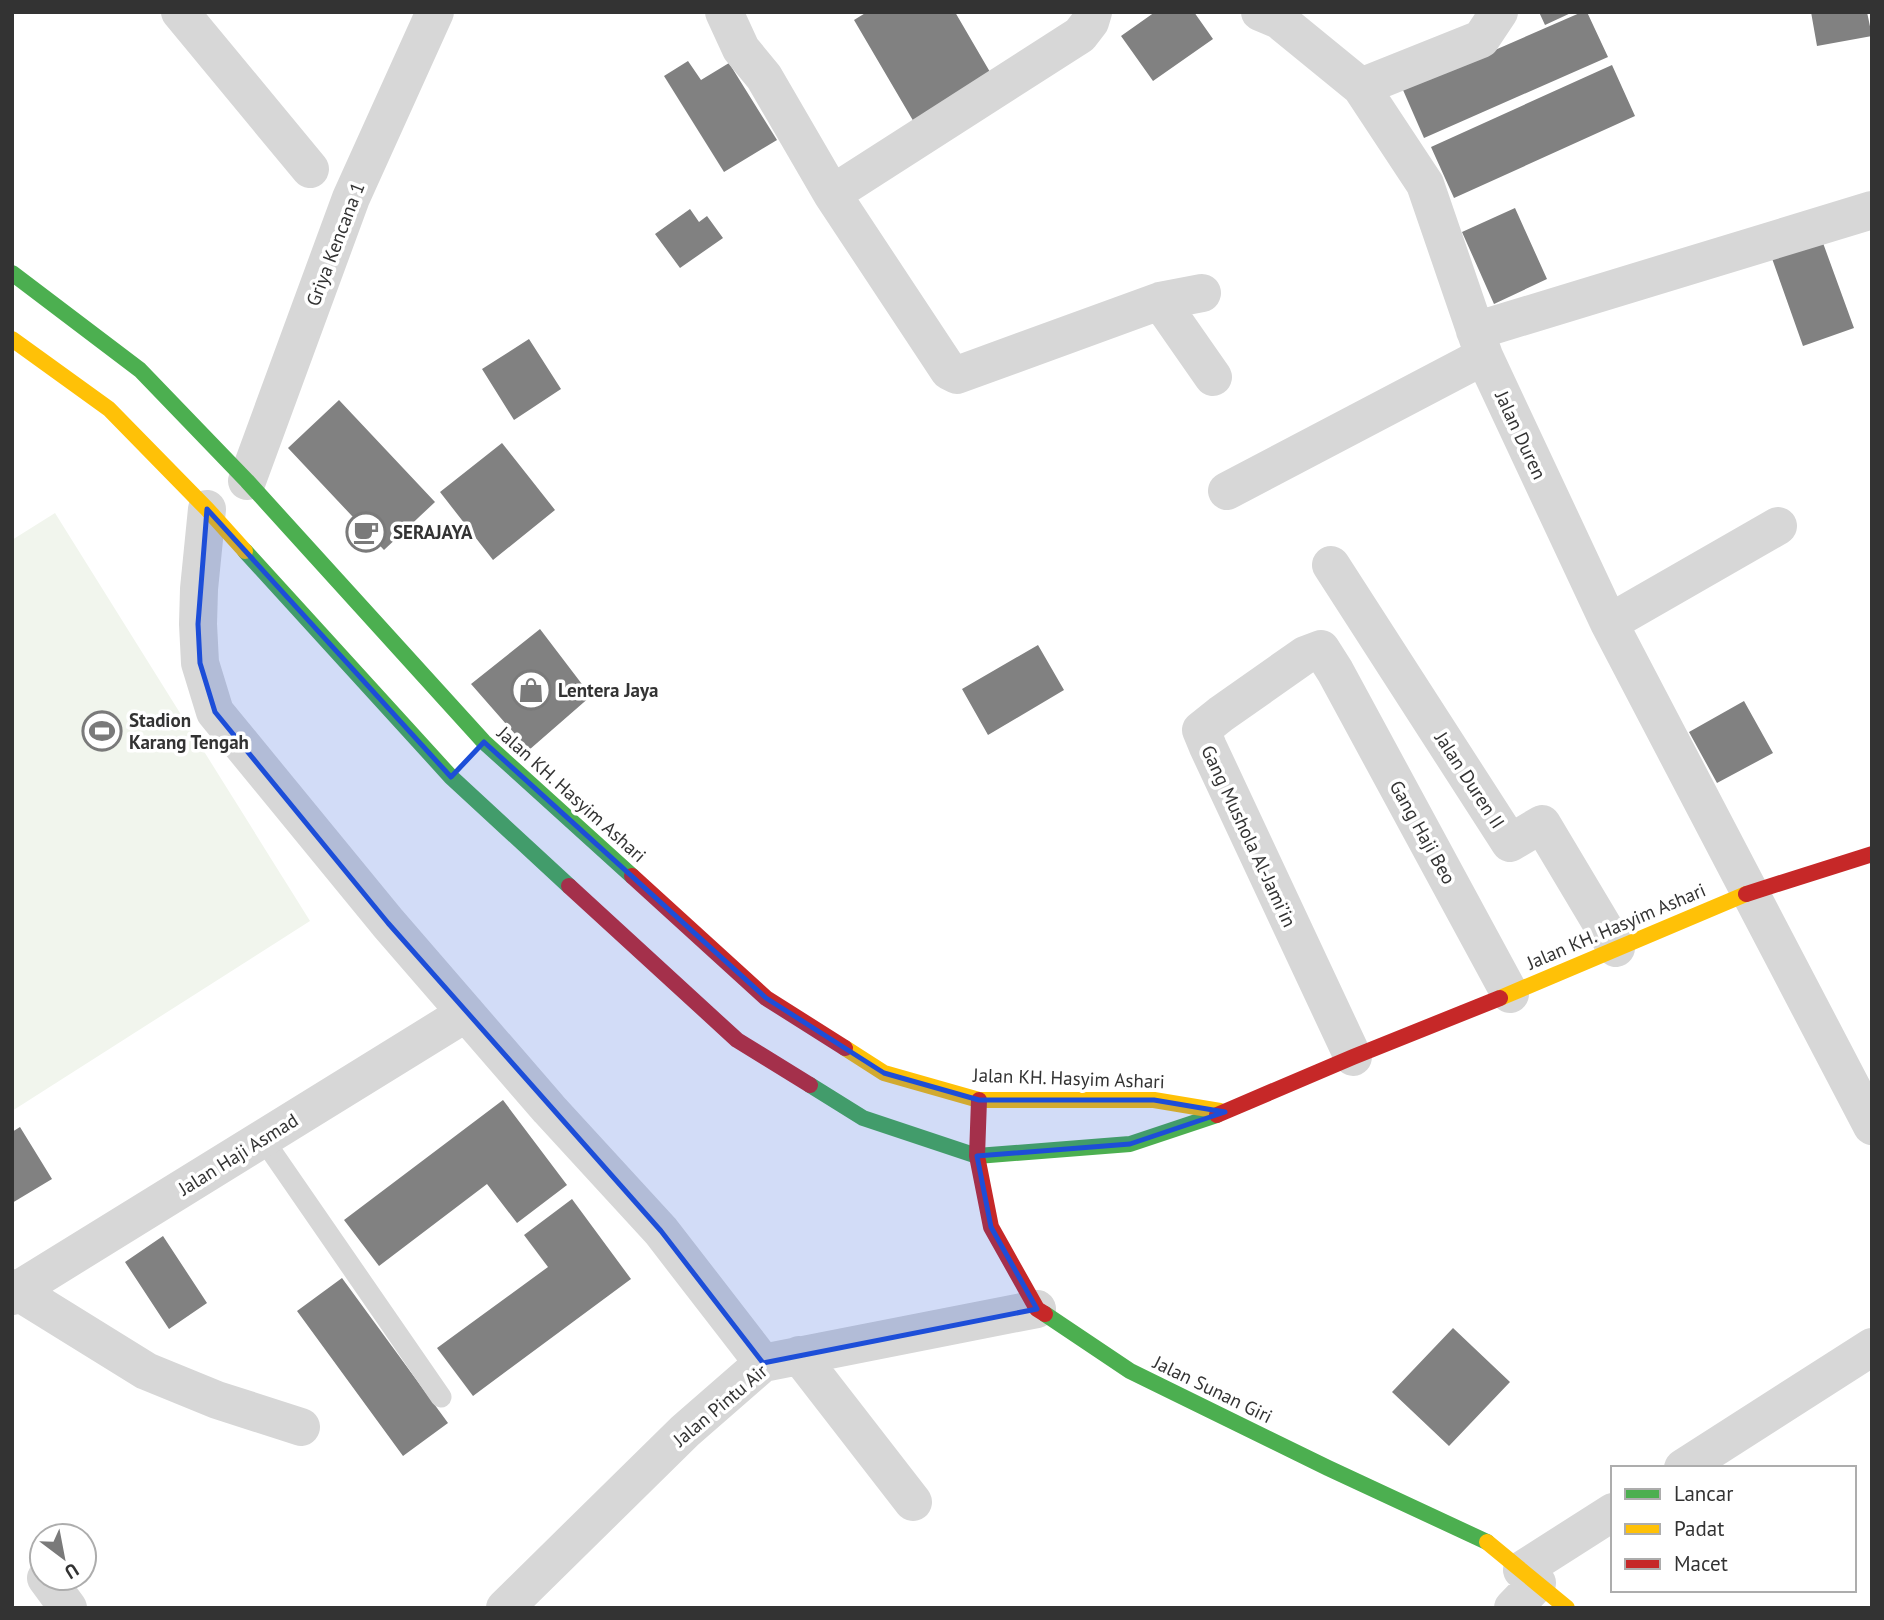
<svg xmlns="http://www.w3.org/2000/svg" width="1884" height="1620" font-family="'PT Sans',sans-serif">
	<rect width="100%" height="100%" fill="#fff"/>
	<path fill="#f1f5ed" d="M55,513L310,921L12,1111V540Z"/>
	<path fill="#818181" d="M867,12H955L997,84L918,129L854,20Z
		M1155,12H1194L1213,39L1153,81L1121,36Z
		M1539,12H1573L1545,25Z
		M1582,12H1587L1608,57L1424,138L1403,90Z
		M1811,12H1867L1872,36L1817,46Z
		M688,61L701,80L729,63L777,140L724,172L664,76Z
		M1612,65L1635,116L1454,198L1431,147Z
		M1515,208L1547,279L1494,304L1462,232Z
		M690,209L699,222L707,216L723,238L680,268L655,234Z
		M1819,232L1854,328L1803,346L1769,250Z
		M529,339L561,389L514,420L482,369Z
		M339,400L435,502L384,550L288,448Z
		M502,443L555,510L493,560L440,492Z
		M540,629L591,696L529,750L471,684Z
		M1038,645L1064,690L988,735L962,689Z
		M1744,701L1773,753L1717,783L1689,732Z
		M503,1100L567,1185L517,1223L487,1184L379,1266L344,1220Z
		M20,1127L52,1179L12,1203V1132Z
		M572,1199L631,1279L473,1396L437,1348L548,1267L524,1235Z
		M163,1236L207,1303L169,1329L125,1262Z
		M342,1278L448,1423L403,1456L297,1311Z
		M1453,1328L1510,1382L1449,1446L1392,1392Z"/>
	<g fill="none" stroke-linecap="round" stroke-linejoin="round">
		<path stroke="#d7d7d7" stroke-width="21" d="M263,1139L441,1397"/>
		<path stroke="#d7d7d7" stroke-width="38" d="M180,12L310,169
			M724,12L741,49L764,77L832,194L949,371L957,375L1160,301L1202,293
			M1260,12L1279,20L1361,87L1425,184L1484,356L1609,623L1872,1126
			M1361,87L1481,39L1499,12
			M832,194L1080,35L1090,22L1093,12
			M1160,301L1213,377
			M1475,331L1872,210
			M247,481L351,198L435,12
			M1227,491L1484,356
			M207,509L199,589L198,624L200,663L215,712L388,923L549,1109L661,1231L763,1363
			M1331,565L1510,843L1542,824L1616,948
			M1609,623L1778,526
			M1353,1057L1208,747L1201,730L1221,714L1305,655L1321,649L1335,671L1510,994
			M12,1288L146,1371L217,1400L301,1427
			M12,1296L16,1291L466,1013
			M799,1355L913,1502
			M1683,1468L1872,1347
			M1522,1570L1613,1512
			M46,1578L68,1608
			M505,1608L685,1431L763,1363L1037,1309
			M1513,1608L1537,1583"/>
		<path stroke="#4caf50" stroke-width="16" d="M12,273L140,370L247,481L484,742L632,876
			M245,551L451,777L569,886
			M810,1085L863,1118L977,1156L1130,1144L1217,1115
			M1045,1314L1130,1371L1328,1468L1487,1542"/>
		<path stroke="#ffc107" stroke-width="16" d="M12,339L109,409L207,509L245,551
			M1500,998L1746,894
			M845,1048L884,1073L979,1100H1154L1220,1111
			M1487,1542L1567,1608"/>
		<path stroke="#c62828" stroke-width="16" d="M632,876L766,998L845,1048
			M569,886L737,1040L810,1085
			M1746,894L1872,854
			M979,1100L977,1156L991,1227L1037,1309L1045,1314
			M1217,1115L1353,1057L1500,998"/>
	</g>
	<path fill="#1d4ed8" fill-opacity="0.2" stroke="#1d4ed8" stroke-width="5" stroke-linejoin="round" d="M207,509L451,777L484,742L766,998L884,1073L979,1100H1154L1225,1112L1130,1144L977,1156L991,1227L1037,1309L763,1363L661,1231L388,923L215,712L200,663L198,624Z"/>
	<defs>
		<g id="cafe-ring" transform="scale(2.0125)"><circle r="9.5" fill="#fff" stroke="#7a7a7a" stroke-width="1.5"/><path d="M-5.5-4.5H6V0H3Q3 3.5 0 3.5H-2.5Q-5.5 3.5-5.5 0ZM3-3.2v2h1.7v-2ZM-6 4.5H4V6H-6Z" fill="#7a7a7a"/></g>
		<g id="shop-ring" transform="scale(2.0125)"><circle r="9.5" fill="#fff" stroke="#7a7a7a" stroke-width="1.5"/><path d="M-5-2.5h2.3a2.7 3.5 0 0 1 5.4 0H5L5.5 6h-11ZM-1.5-2.5h3a1.5 2.3 0 0 0-3 0Z" fill="#7a7a7a"/></g>
		<g id="stadium-ring" transform="scale(2.0125)"><circle r="9.5" fill="#fff" stroke="#7a7a7a" stroke-width="1.5"/><path d="M0-5a6.5 5 0 1 0 0 10a6.5 5 0 1 0 0-10ZM-3.5-1.8h7v3.6h-7Z" fill="#7a7a7a"/></g>
	</defs>
	<g fill-rule="evenodd">
		<use href="#cafe-ring" x="366" y="532"/>
		<use href="#shop-ring" x="531" y="690"/>
		<use href="#stadium-ring" x="102" y="731"/>
	</g>
	<g text-anchor="middle" stroke-width="7" stroke-linejoin="round" paint-order="stroke">
		<g font-size="19" fill="#333" stroke="#fff">
			<text transform="translate(335 244) rotate(-69)" y="7">Griya Kencana 1</text>
			<text transform="translate(1521 435) rotate(65)" y="7">Jalan Duren</text>
			<text transform="translate(1470 780) rotate(57)" y="7">Jalan Duren II</text>
			<text transform="translate(572 794) rotate(42)" y="7">Jalan KH. Hasyim Ashari</text>
			<text transform="translate(1423 832) rotate(61)" y="7">Gang Haji Beo</text>
			<text transform="translate(1249 836) rotate(65)" y="7">Gang Mushola Al-Jami’in</text>
			<text transform="translate(1616 926) rotate(-23)" y="7">Jalan KH. Hasyim Ashari</text>
			<text transform="translate(1069 1078) rotate(2)" y="7">Jalan KH. Hasyim Ashari</text>
			<text transform="translate(238 1154) rotate(-32)" y="7">Jalan Haji Asmad</text>
			<text transform="translate(1213 1389) rotate(26)" y="7">Jalan Sunan Giri</text>
			<text transform="translate(720 1405) rotate(-40)" y="7">Jalan Pintu Air</text>
		</g>
		<g font-size="19" font-weight="bold" fill="#333" stroke="#fff" text-anchor="start">
			<text x="393" y="539">SERAJAYA</text>
			<text x="558" y="697">Lentera Jaya</text>
			<text x="129" y="727">Stadion<tspan x="129" dy="22">Karang Tengah</tspan></text>
		</g>
	</g>
	<rect width="1884" height="1620" fill="none" stroke="#333333" stroke-width="28"/>
	<rect x="1611" y="1466" width="245" height="126" fill="#ffffff" stroke="#adadad" stroke-width="2"/>
	<rect x="1625" y="1489" width="35" height="10" fill="#4caf50" stroke="#adadad" stroke-width="2"/>
	<text x="1674" y="1501" font-size="21" fill="#333333">Lancar</text>
	<rect x="1625" y="1524" width="35" height="10" fill="#ffc107" stroke="#adadad" stroke-width="2"/>
	<text x="1674" y="1536" font-size="21" fill="#333333">Padat</text>
	<rect x="1625" y="1559" width="35" height="10" fill="#c62828" stroke="#adadad" stroke-width="2"/>
	<text x="1674" y="1571" font-size="21" fill="#333333">Macet</text>
	<g transform="translate(63 1557) rotate(148)"><circle r="33" fill="#ffffff" stroke="#adadad" stroke-width="2"/>
	<path d="M0-5L12 26L0 18L-12 26Z" fill="#7a7a7a"/>
	<text y="-10" font-size="19" font-weight="bold" text-anchor="middle" fill="#333333">U</text>
	</g>
</svg>
